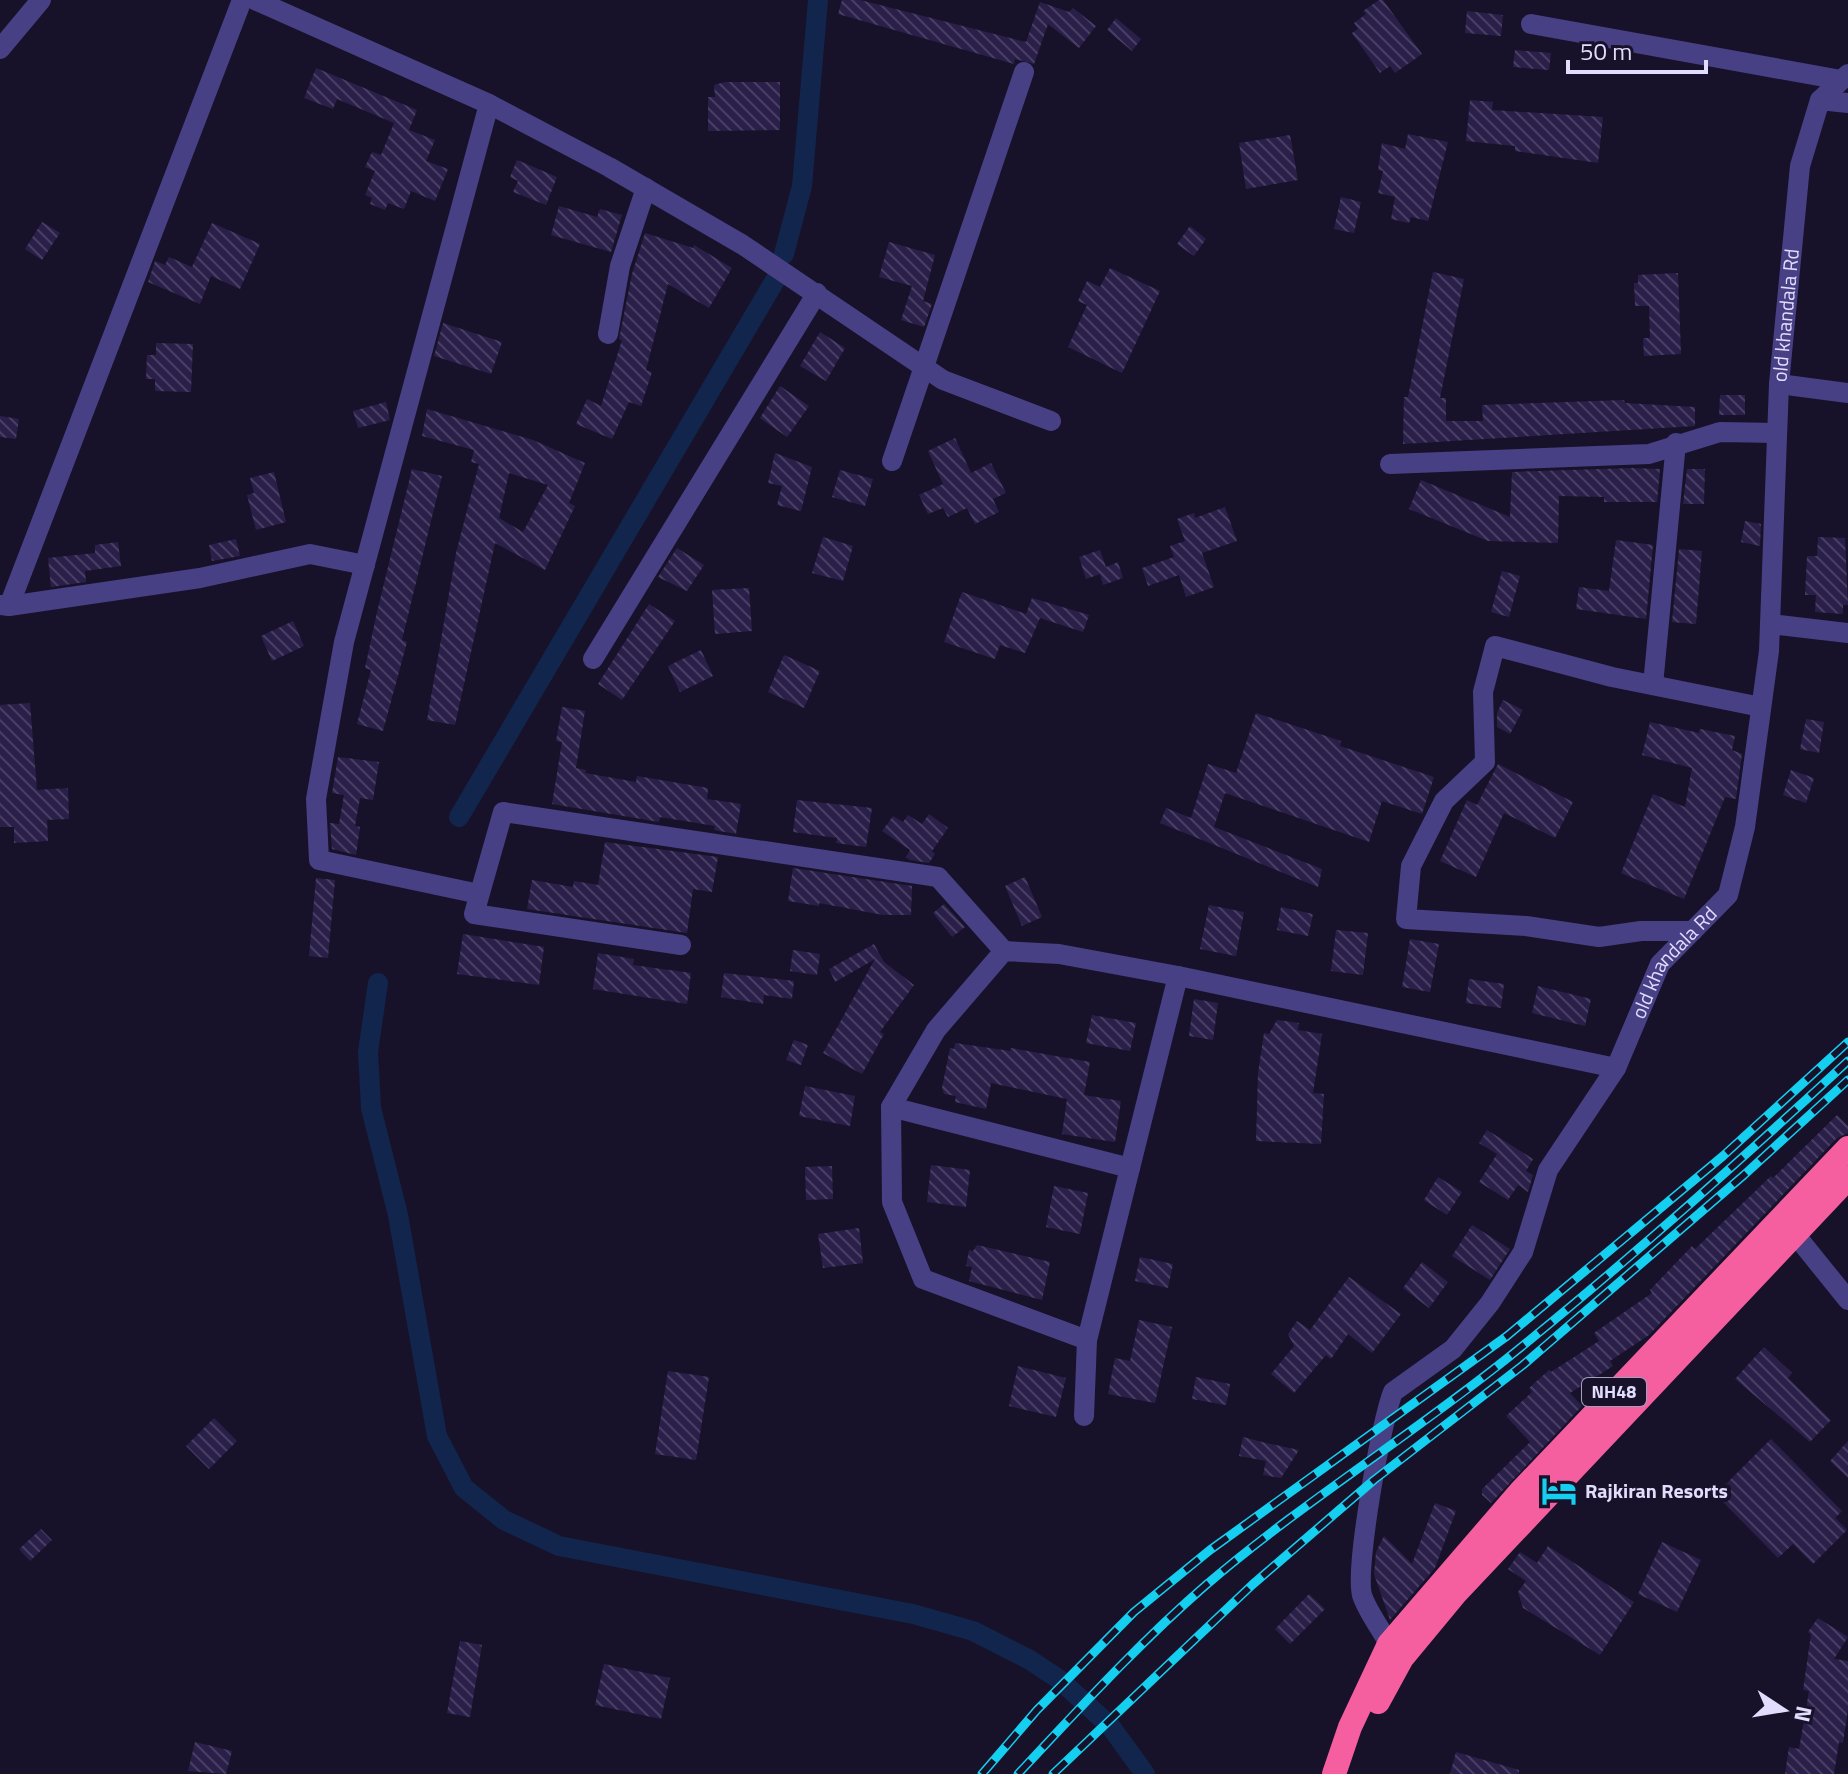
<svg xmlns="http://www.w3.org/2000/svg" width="1848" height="1774" font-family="'Titillium Web',sans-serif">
	<defs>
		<pattern id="building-back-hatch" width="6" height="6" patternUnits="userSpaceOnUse" patternTransform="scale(2)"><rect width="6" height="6" fill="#2a1f49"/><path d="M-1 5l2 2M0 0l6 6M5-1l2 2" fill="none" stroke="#493f64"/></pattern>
	</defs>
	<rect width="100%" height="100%" fill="#171229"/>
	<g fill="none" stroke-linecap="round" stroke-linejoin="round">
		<path stroke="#12264d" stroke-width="20" d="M784,254L802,186L818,0
			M459,817L777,277
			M378,983L368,1052L371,1108L398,1215L437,1436L464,1488L504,1520L559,1546L913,1614L973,1631L1030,1660L1060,1680L1111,1727L1145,1774"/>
	</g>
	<path fill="url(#building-back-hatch)" fill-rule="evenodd" d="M842,0H860L1026,42L1040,2L1069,12L1073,8L1096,26L1079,48L1048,24L1034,64L1015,59L1014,64L838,14Z
		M1379,0H1383L1422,54L1395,73L1390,66L1380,73L1352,33L1358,29L1354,23L1366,14L1363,11Z
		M1467,11L1503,15L1501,36L1465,33Z
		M1116,18L1141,39L1132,51L1107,30Z
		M1515,50L1551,53L1549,70L1513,67Z
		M316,68L417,110L409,130L435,140L426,161L448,169L435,201L411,191L404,209L388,203L385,210L370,204L372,198L365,195L375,171L365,167L372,152L381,155L394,123L337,99L333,109L304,98Z
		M725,82H780V130L708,131V97H715L714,85Z
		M1470,100L1493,102L1492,110L1603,117L1598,163L1515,151V146L1466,141Z
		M1408,134L1448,142L1428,221L1411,217L1409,223L1391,219L1395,197L1378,193L1383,171L1378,170L1382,143L1405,149Z
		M1290,135L1298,180L1246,189L1239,143Z
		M517,160L557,177L546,205L513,192L518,181L510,177Z
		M1341,197L1361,202L1354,233L1334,229Z
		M559,206L597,217L600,209L622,215L611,252L551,235Z
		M42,222L60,233L42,260L25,249Z
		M212,223L260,244L240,289L211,276L200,304L148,282L155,261L165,265L169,257L192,267Z
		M1190,226L1206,239L1194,256L1177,244Z
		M645,233L693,248L694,245L732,268L709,308L668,284L646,370L652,372L641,406L629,402L612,439L576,424L587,399L601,406L622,340L619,339L632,274Z
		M889,242L935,255L923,301L932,304L924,327L901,320L912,286L879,277Z
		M1110,268L1160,291L1122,373L1068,347L1087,305L1078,301L1087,281L1100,287Z
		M1433,272L1464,279L1440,398H1446V421H1483L1482,405L1624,400L1625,403L1695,407V426L1403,444L1404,397H1408Z
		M1678,273L1681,354L1644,356L1643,338H1650L1649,306H1635L1634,283H1638V275Z
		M443,323L502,342L491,374L434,356Z
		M820,332L845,348L826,381L800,366Z
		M156,343L193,344L191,392L155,391V379H146L147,355H156Z
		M780,386L809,406L787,437L760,418Z
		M1720,395H1745V415H1719Z
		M386,402L390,420L358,428L353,411Z
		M427,409L533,440L585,463L569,503L575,506L545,570L495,543L455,725L427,720L456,553L479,464L471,462L474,450L422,436ZM509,473L548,485L523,532L499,518Z
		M0,416L19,419L16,439L0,437Z
		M955,438L971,473L991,463L1006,493L993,499L999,512L975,524L967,508L948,517L943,508L928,514L919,495L943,484L928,451Z
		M775,453L812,467L801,511L777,505L782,486L768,483Z
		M1632,468L1660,469L1657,502H1604V497L1559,496L1558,543L1488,541L1409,509L1421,480L1510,517L1512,472Z
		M412,469L442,476L402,640L407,642L383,731L357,724L371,670L365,668L377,612Z
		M1687,469H1705L1704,504H1683Z
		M840,470L873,479L865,506L832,497Z
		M274,472L286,522L256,530L247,495L254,493L250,478Z
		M1225,507L1237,541L1202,553L1214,587L1186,597L1179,575L1148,586L1142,568L1174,557L1170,546L1185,541L1177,519L1194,513L1195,518Z
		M1745,521L1761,524L1760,546L1741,542Z
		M823,537L853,546L843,581L812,573Z
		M1818,537L1845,538L1848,605H1843V614L1815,612L1816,595H1805L1807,556H1817Z
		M236,539L240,556L212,561L209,545Z
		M1616,540L1653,545L1646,619L1576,609L1579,587L1609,591Z
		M118,542L121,566L85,571L86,582L51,587L48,558L95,553V545Z
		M677,548L704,565L687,591L658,577Z
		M1679,549L1702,551L1696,624L1672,622Z
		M1100,550L1106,567L1118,562L1123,578L1103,585L1100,574L1086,579L1079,557Z
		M1502,571L1520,576L1509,617L1491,612Z
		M749,588L752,631L715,634L712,590Z
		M962,592L1026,614L1032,598L1089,615L1083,632L1040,618L1025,653L1000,645L995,659L944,642Z
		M649,604L675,621L622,700L598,684Z
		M293,621L304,646L272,661L261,636Z
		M701,650L713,676L680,692L668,666Z
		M784,655L820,671L804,708L768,692Z
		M1503,700L1523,710L1510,734L1497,727V713Z
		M30,703L37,790L68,788L69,819L47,820L48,841L14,843V827H0V705Z
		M562,707L585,711L576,768L586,770L585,773L636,782L637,776L708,788L707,799L741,804L736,834L714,830L715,826L660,817L659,822L552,804L562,742L556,741Z
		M1256,713L1341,741L1340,746L1434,777L1422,814L1382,801L1369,842L1225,793L1214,827L1322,869L1318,887L1160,823L1166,808L1191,818L1208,764L1236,773Z
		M1806,719L1824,722L1819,753L1800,749Z
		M1650,722L1699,733L1700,729L1735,736L1732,750L1742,754L1736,799L1725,797L1684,899L1621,873L1653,794L1685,807L1692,768L1642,755Z
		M338,757L379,762L373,800L360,798L355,826L360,827L356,855L332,849L330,823L339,824L344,795L332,793Z
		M1498,764L1573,802L1555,838L1504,813L1476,877L1440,861L1467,800L1477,805Z
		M1791,770L1814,778L1806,803L1783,795Z
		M797,800L872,808L866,847L836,843L837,838L793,832Z
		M929,814L948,828L932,851L935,854L929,863L910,860L906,857L910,850L882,831L893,816L903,822L908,815L922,824Z
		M605,842L718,857L712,892L693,889L687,933L527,909L532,880L573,887L574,881L598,885Z
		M793,868L912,886L911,915H883L819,903V906L788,901Z
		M1025,877L1042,917L1022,926L1005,886Z
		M316,878L335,880L328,958L309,956Z
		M944,904L965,927L952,937L933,913Z
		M1209,905L1244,912L1236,956L1200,949Z
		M1281,907L1313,914L1308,936L1277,930Z
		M1336,930L1368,933L1363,975L1331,971Z
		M463,934L544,947L539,985L457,974Z
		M1410,939L1439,944L1430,992L1402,987Z
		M874,944L884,962L914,985L880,1032L884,1034L862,1074L823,1053L875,959L835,982L829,969Z
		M793,950L820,954L817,975L790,971Z
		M598,953L634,959L633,965L691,973L687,1004L593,989Z
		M724,973L794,981L792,999L764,995L763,1004L721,997Z
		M1469,979L1504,984L1501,1008L1466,1003Z
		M1538,986L1591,999L1585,1026L1532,1013Z
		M1194,999L1218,1003L1213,1040L1189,1036Z
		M1092,1015L1136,1023L1130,1051L1086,1043Z
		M1277,1020L1299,1023L1298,1030L1322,1034L1313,1093L1324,1094L1321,1144L1256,1141L1258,1073L1264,1033L1269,1034Z
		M794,1040L808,1045L801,1065L786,1060Z
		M955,1043L1010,1051L1011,1048L1090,1062L1084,1095L1121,1101L1115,1142L1062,1134L1067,1099L991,1083L986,1109L955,1102L956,1096L944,1094L942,1088L950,1048L954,1049Z
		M805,1086L855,1096L850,1126L799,1116Z
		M1837,1115L1848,1126V1133L1837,1138L1649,1335L1610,1361L1613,1366L1570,1393L1582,1406L1491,1503L1482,1495V1489L1530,1442L1506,1416L1532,1392L1529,1388L1549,1370L1551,1372L1599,1341L1594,1333L1652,1293L1650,1290L1692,1246L1695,1249L1771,1176L1773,1178Z
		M1487,1130L1533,1159L1526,1171L1533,1175L1528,1192L1518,1185L1508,1200L1479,1182L1497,1154L1479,1143Z
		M931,1165L970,1170L966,1207L927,1202Z
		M832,1166L833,1199L806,1200L805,1167Z
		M1438,1177L1462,1192L1447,1215L1424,1200Z
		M1054,1186L1088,1193L1080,1234L1046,1227Z
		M1472,1225L1510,1249L1490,1280L1452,1256Z
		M859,1228L863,1263L823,1268L818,1234Z
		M977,1245L1050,1262L1042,1300L969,1281L972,1267L966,1266L969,1250L973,1251Z
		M1140,1257L1173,1264L1168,1288L1135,1281Z
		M1422,1262L1448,1282L1429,1308L1403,1288Z
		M1349,1277L1401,1314L1372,1353L1348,1334L1331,1359L1326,1355L1294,1393L1271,1374L1294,1346L1288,1334L1297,1321L1310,1330Z
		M1139,1320L1172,1327L1155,1403L1108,1394L1115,1358L1130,1361Z
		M1764,1347L1792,1373L1788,1378L1831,1420L1810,1442L1735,1379Z
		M1018,1366L1066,1378L1056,1417L1009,1406Z
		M668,1371L709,1377L696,1460L655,1454Z
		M1196,1377L1230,1384L1226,1405L1192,1399Z
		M214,1418L237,1441L209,1469L186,1446Z
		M1243,1437L1266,1443L1299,1450L1281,1478L1263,1475L1266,1461L1239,1456Z
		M1771,1439L1842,1511L1835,1518L1847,1530L1813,1564L1793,1544L1778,1558L1721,1500L1727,1494L1722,1488Z
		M1848,1441V1478L1830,1461Z
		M1435,1503L1456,1511L1435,1568L1390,1620L1374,1574L1376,1552L1384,1536L1412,1564Z
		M41,1529L52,1540L30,1561L19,1549Z
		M1662,1542L1701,1560L1677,1612L1638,1594Z
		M1548,1546L1634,1602L1600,1655L1523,1608L1518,1592L1526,1581L1508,1569L1520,1552L1537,1563Z
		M1309,1594L1325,1609L1290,1644L1275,1629Z
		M1818,1618L1848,1637L1834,1659L1848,1661V1709L1843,1743L1839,1742L1834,1774H1785L1789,1747L1799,1749L1809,1691L1803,1690L1811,1634L1808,1632Z
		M460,1641L482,1645L470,1717L447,1713Z
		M604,1664L670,1678L661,1719L595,1705Z
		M195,1742L232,1751L226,1774L188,1771Z
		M1456,1752L1519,1770V1774H1450Z"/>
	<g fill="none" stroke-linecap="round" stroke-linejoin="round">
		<g stroke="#474085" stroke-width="20">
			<path d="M255,0L489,104L609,167L743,245L943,380L1051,421"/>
			<path d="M1531,24L1841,80"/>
			<path d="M0,49L41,0"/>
			<path d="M1820,100L1848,103"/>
			<path d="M608,334L620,266L646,188"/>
			<path d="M1779,384L1848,393"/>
			<path d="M892,461L1024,72"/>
			<path d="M1390,464L1649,454L1720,432L1777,433"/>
			<path d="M0,605L9,606L242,0"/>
			<path d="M9,606L200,578L310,554L365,565"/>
			<path d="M1770,624L1848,633"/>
			<path d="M593,659L817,293"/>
			<path d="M1653,685L1676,443"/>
			<path d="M479,894L319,860L316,799L344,642L489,104"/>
			<path d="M1693,931H1641L1599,937L1526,926L1406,919L1411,866L1444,801L1485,762L1483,692L1495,646L1612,677L1761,707"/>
			<path d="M681,945L474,914L503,812L938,877L1004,951"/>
			<path d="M891,1107L1130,1168"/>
			<path d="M1794,1233L1848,1300"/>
			<path d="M1087,1340L923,1279L892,1202L891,1107L936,1030L1004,951L1059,954L1178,976L1616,1068"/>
			<path d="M1084,1416L1087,1340L1178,976"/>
			<path id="s1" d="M1389,1644C1381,1629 1367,1611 1362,1595C1355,1567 1381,1422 1393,1392L1453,1349L1490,1303L1523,1252L1548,1170L1616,1068L1660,964L1728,895L1745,827L1769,651L1779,384L1800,166L1820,100L1848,74"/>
		</g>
		<path stroke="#f55f9f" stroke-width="24" d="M1378,1702L1402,1658L1455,1594L1848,1178
			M1334,1774L1350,1727L1389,1644L1520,1492L1848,1148"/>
		<g stroke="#15cff1" stroke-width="9">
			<path id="rail" d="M982,1774L1037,1710L1134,1612L1210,1550L1507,1336L1723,1156L1848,1042
				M1018,1774C1079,1709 1139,1643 1206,1585C1304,1501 1415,1433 1515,1352C1630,1259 1740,1161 1848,1061
				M1053,1774L1252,1585L1374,1480L1523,1365L1744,1175L1848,1080"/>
		</g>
		<use href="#rail" stroke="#171229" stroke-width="6" stroke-dasharray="18" stroke-linecap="butt"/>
	</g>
	<defs>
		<g id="hotel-bare" transform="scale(2.76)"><path d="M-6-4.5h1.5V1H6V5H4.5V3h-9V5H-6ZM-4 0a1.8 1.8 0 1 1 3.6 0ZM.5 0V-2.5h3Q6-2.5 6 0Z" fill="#15cff1" stroke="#171229" stroke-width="2.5" paint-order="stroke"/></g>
	</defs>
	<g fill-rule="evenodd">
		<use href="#hotel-bare" x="1559" y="1491"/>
	</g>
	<g text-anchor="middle" stroke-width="8" stroke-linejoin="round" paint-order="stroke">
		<rect fill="#171229" stroke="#a59fbd" stroke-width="2" x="1582" y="1378" width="64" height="28" rx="6"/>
		<g font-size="18" font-weight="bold" fill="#e2dcfd">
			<text x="1614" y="1398">NH48</text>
		</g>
		<g font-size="20" fill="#e2dcfd" stroke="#171229">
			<text dy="7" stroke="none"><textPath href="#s1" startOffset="1458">old khandala Rd</textPath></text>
			<text dy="7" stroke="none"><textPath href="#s1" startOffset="786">old khandala Rd</textPath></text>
		</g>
		<g font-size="20" font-weight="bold" fill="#e2dcfd" stroke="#171229" text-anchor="start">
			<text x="1585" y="1498">Rajkiran Resorts</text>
		</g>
	</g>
	<g transform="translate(1784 1710) rotate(102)" stroke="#171229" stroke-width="6" paint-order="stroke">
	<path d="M0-6L14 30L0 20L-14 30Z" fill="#e2dcfd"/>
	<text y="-12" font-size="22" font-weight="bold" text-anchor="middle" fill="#e2dcfd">N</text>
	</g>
	<path d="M1568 60v12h138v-12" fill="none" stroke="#e2dcfd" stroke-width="4"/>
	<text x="1580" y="60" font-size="24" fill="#e2dcfd" stroke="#171229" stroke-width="6" paint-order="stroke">50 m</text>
</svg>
